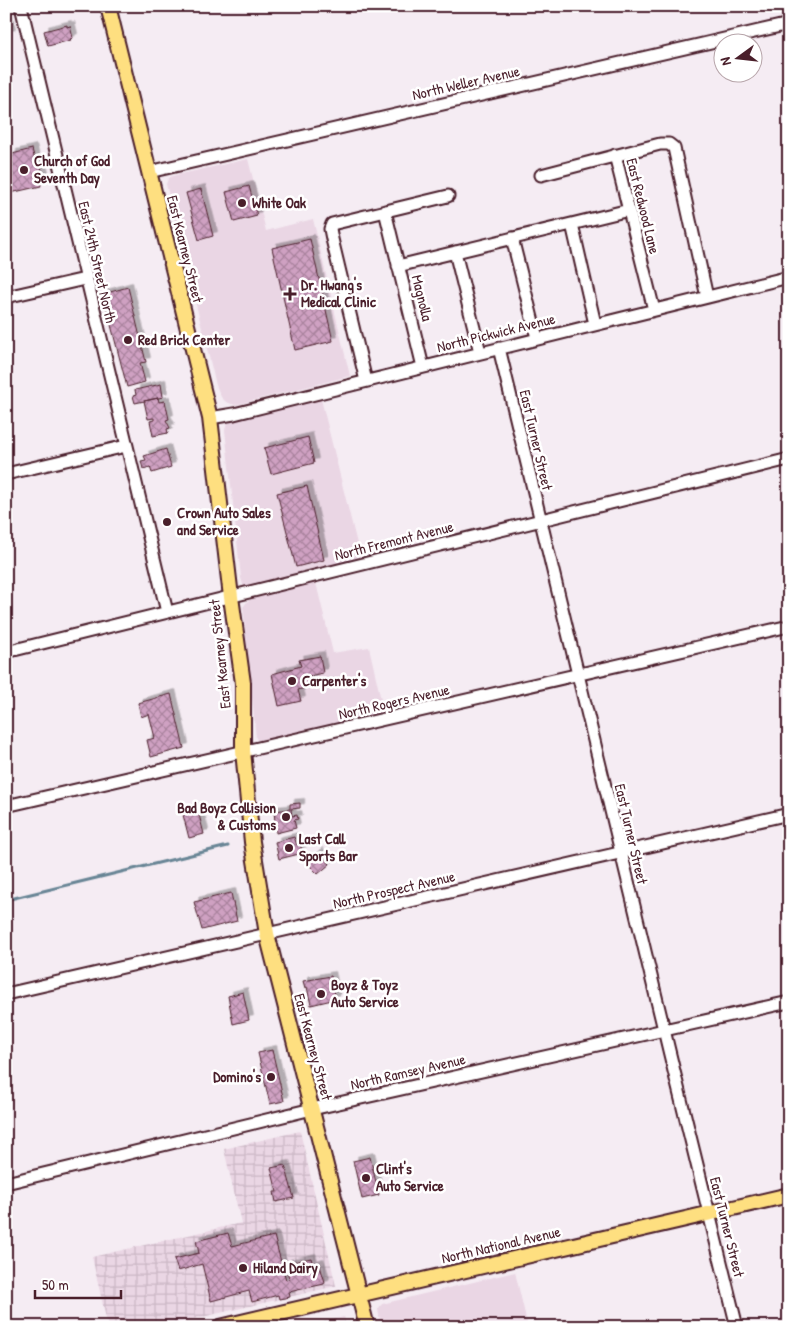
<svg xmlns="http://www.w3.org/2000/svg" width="795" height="1333" font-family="'Patrick Hand',sans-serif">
	<defs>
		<pattern id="industrial-grid" width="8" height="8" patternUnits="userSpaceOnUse" patternTransform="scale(1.25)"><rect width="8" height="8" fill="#ead6e4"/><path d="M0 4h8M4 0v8" fill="none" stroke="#cab7c4"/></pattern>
		<pattern id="building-cross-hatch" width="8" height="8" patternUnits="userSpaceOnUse" patternTransform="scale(1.25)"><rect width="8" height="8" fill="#cfa1c2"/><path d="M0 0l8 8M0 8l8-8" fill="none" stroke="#aa839e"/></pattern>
		<filter id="shadow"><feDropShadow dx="4.5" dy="-4.5" stdDeviation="0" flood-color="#0004"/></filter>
	</defs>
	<rect width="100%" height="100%" fill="#f5ecf3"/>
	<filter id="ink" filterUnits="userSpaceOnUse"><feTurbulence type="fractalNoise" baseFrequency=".02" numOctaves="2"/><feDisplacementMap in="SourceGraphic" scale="10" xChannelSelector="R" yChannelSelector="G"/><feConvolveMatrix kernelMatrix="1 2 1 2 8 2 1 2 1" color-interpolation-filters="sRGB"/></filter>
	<g filter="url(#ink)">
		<path fill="#ead6e4" d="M248,159L266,231L313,219L350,376L235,405L226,402L221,397L216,385L166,184L168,179L172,176Z
			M321,399L361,560L244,588L241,578L225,430L227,423L238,417Z
			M316,583L333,653L369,647L384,713L263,742L258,741L256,738L243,607L247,602L252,598Z
			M515,1272L528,1327H381L378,1309L382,1304Z"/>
		<path fill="url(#industrial-grid)" d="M300,1131L336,1286L159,1327H108L92,1257L241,1223L224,1149Z
			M344,1317L346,1327H300Z"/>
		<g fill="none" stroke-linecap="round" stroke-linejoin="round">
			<path stroke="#688595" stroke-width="3" d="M6,900L228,846"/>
		</g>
		<path fill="url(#building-cross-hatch)" stroke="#4a1f2b" filter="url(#shadow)" d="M6,12L11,34L6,35Z
			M67,25V27L70,26L73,38L70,39L71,40L48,46L44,31Z
			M32,149L36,164L40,163L44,177L39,178L41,186L6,194V159L12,158V154Z
			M249,186L257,216L234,222L226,192Z
			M201,189L213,236L199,240L186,193Z
			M310,239L333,341L295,350L272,248Z
			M128,287L146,362L140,363L145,382L127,387L103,294Z
			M161,384L163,397L135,403L133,396L136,395L135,390Z
			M158,398L159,402L165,401L169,419L166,420L170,428L167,429L168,433L153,436L150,421L154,420V418L148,419L144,401Z
			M308,437L314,463L271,474L264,448Z
			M166,449L171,467L152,473L150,467L143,469L141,461L146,460L144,456Z
			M307,486L324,560L296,567L277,493Z
			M320,656L323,673L309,676L312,686L298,690L301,701L279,706L272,674L301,666L299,660Z
			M171,694L184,748L151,757L147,740L155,738L149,714L141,717L138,703Z
			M300,803V808L291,809L292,816L297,815L298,819L294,820L296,828L276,833L274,811L290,809V804Z
			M197,807L204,834L189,838L182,811Z
			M294,837L297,845L300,844L302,851L298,852L299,854L279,859L275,842Z
			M318,852L330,864L318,874L308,864Z
			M231,893L237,921L202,930L194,902Z
			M331,976L336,999L311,1005L307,987L305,988L303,981Z
			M243,992L249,1020L233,1024L228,996Z
			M272,1050L284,1101L270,1104L258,1053Z
			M370,1157L379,1195L362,1199L353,1161Z
			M285,1165L294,1198L276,1202L274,1192H277L271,1168Z
			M228,1233L232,1246L274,1236L286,1280L289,1279L286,1264L311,1258L313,1265L319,1263L325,1282L324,1284L289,1292L290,1297L279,1299L278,1295L252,1302L249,1291L211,1301L202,1264L178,1271L174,1259L199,1253L196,1241Z"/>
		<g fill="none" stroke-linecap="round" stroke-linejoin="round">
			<g stroke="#4a1f2b" stroke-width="15">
				<path id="minor" d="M21,6L167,612
					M615,155L654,310
					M149,172L789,24
					M541,175L660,144H669L674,148L707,297
					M385,211L423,367
					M572,224L595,324
					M512,238L537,338
					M455,252L480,352
					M398,266L629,210
					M6,297L85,279
					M499,348C578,674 656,1001 737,1327
					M366,381L332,239L330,229L332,224L448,196
					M210,418L234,414L789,277
					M6,474L126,446
					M6,652L789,459
					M6,806L789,626
					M6,994L789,814
					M6,1183L312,1109L789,1002"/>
			</g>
			<g stroke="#4a1f2b" stroke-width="18">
				<path id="major" d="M108,6L210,418L231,597L243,683V751L252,842L267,934L367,1327
					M220,1327L789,1195"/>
			</g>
			<use href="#minor" stroke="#fff" stroke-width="11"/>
			<use href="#major" stroke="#fedf80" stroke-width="14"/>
		</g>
	</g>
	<g fill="#4a1f2b" stroke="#fff" stroke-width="2">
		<circle cx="24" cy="170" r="5"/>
		<circle cx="242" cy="203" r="5"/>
		<path d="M287.5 286.5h5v5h5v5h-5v5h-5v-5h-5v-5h5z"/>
		<circle cx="128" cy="340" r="5"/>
		<circle cx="167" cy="522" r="5"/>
		<circle cx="292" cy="681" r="5"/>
		<circle cx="286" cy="817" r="5"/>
		<circle cx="289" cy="848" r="5"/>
		<circle cx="321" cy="994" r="5"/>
		<circle cx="271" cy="1077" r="5"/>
		<circle cx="366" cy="1178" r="5"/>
		<circle cx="243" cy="1268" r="5"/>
	</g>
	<g text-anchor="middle" stroke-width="5" stroke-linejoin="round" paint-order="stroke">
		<g font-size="15" fill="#4a1f2b" stroke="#fff">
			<text transform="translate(466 83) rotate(-13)" y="5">North Weller Avenue</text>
			<text transform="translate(643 206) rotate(76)" y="5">East Redwood Lane</text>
			<text transform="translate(185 249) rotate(76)" y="5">East Kearney Street</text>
			<text transform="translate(97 262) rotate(77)" y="5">East 24th Street North</text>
			<text transform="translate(422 298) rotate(76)" y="5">Magnolla</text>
			<text transform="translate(496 333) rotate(-14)" y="5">North Pickwick Avenue</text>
			<text transform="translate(536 440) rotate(77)" y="5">East Turner Street</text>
			<text transform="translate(394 541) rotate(-14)" y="5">North Fremont Avenue</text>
			<text transform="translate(220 654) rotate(-96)" y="5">East Kearney Street</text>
			<text transform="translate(394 702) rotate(-13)" y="5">North Rogers Avenue</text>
			<text transform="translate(631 834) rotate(77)" y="5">East Turner Street</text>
			<text transform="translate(394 890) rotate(-13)" y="5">North Prospect Avenue</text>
			<text transform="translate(313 1047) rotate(75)" y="5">East Kearney Street</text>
			<text transform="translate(408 1072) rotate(-13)" y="5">North Ramsey Avenue</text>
			<text transform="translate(727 1227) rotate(76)" y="5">East Turner Street</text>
			<text transform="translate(501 1245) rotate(-13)" y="5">North National Avenue</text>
		</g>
		<g font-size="15" font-weight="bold" fill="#4a1f2b" stroke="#fff" text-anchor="start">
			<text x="34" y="166">Church of God<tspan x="34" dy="17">Seventh Day</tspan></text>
			<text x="252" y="208">White Oak</text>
			<text x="301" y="290">Dr. Hwang's<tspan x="301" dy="17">Medical Clinic</tspan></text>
			<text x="138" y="345">Red Brick Center</text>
			<text x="177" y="518">Crown Auto Sales<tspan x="177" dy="17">and Service</tspan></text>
			<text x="302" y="686">Carpenter's</text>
			<text x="276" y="813" text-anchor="end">Bad Boyz Collision<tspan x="276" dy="17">&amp; Customs</tspan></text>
			<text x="299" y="844">Last Call<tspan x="299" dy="17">Sports Bar</tspan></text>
			<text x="331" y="990">Boyz &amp; Toyz<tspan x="331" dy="17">Auto Service</tspan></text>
			<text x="261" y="1082" text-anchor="end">Domino's</text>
			<text x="376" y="1174">Clint's<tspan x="376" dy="17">Auto Service</tspan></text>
			<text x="253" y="1273">Hiland Dairy</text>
		</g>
	</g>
	<rect width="795" height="1333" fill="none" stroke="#fff" stroke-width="25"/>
	<rect x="12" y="12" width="770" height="1308" fill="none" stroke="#4a1f2b" stroke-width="2" filter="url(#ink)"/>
	<g transform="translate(738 58) rotate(255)"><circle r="24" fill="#ffffff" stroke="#b7a5aa"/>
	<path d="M0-4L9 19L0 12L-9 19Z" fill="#4a1f2b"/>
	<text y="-8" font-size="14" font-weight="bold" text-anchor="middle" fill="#4a1f2b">N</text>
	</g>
	<path d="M35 1290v8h86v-8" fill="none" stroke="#4a1f2b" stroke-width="2.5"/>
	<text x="42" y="1290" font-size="15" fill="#4a1f2b" stroke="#ffffff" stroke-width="4" paint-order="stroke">50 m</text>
</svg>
